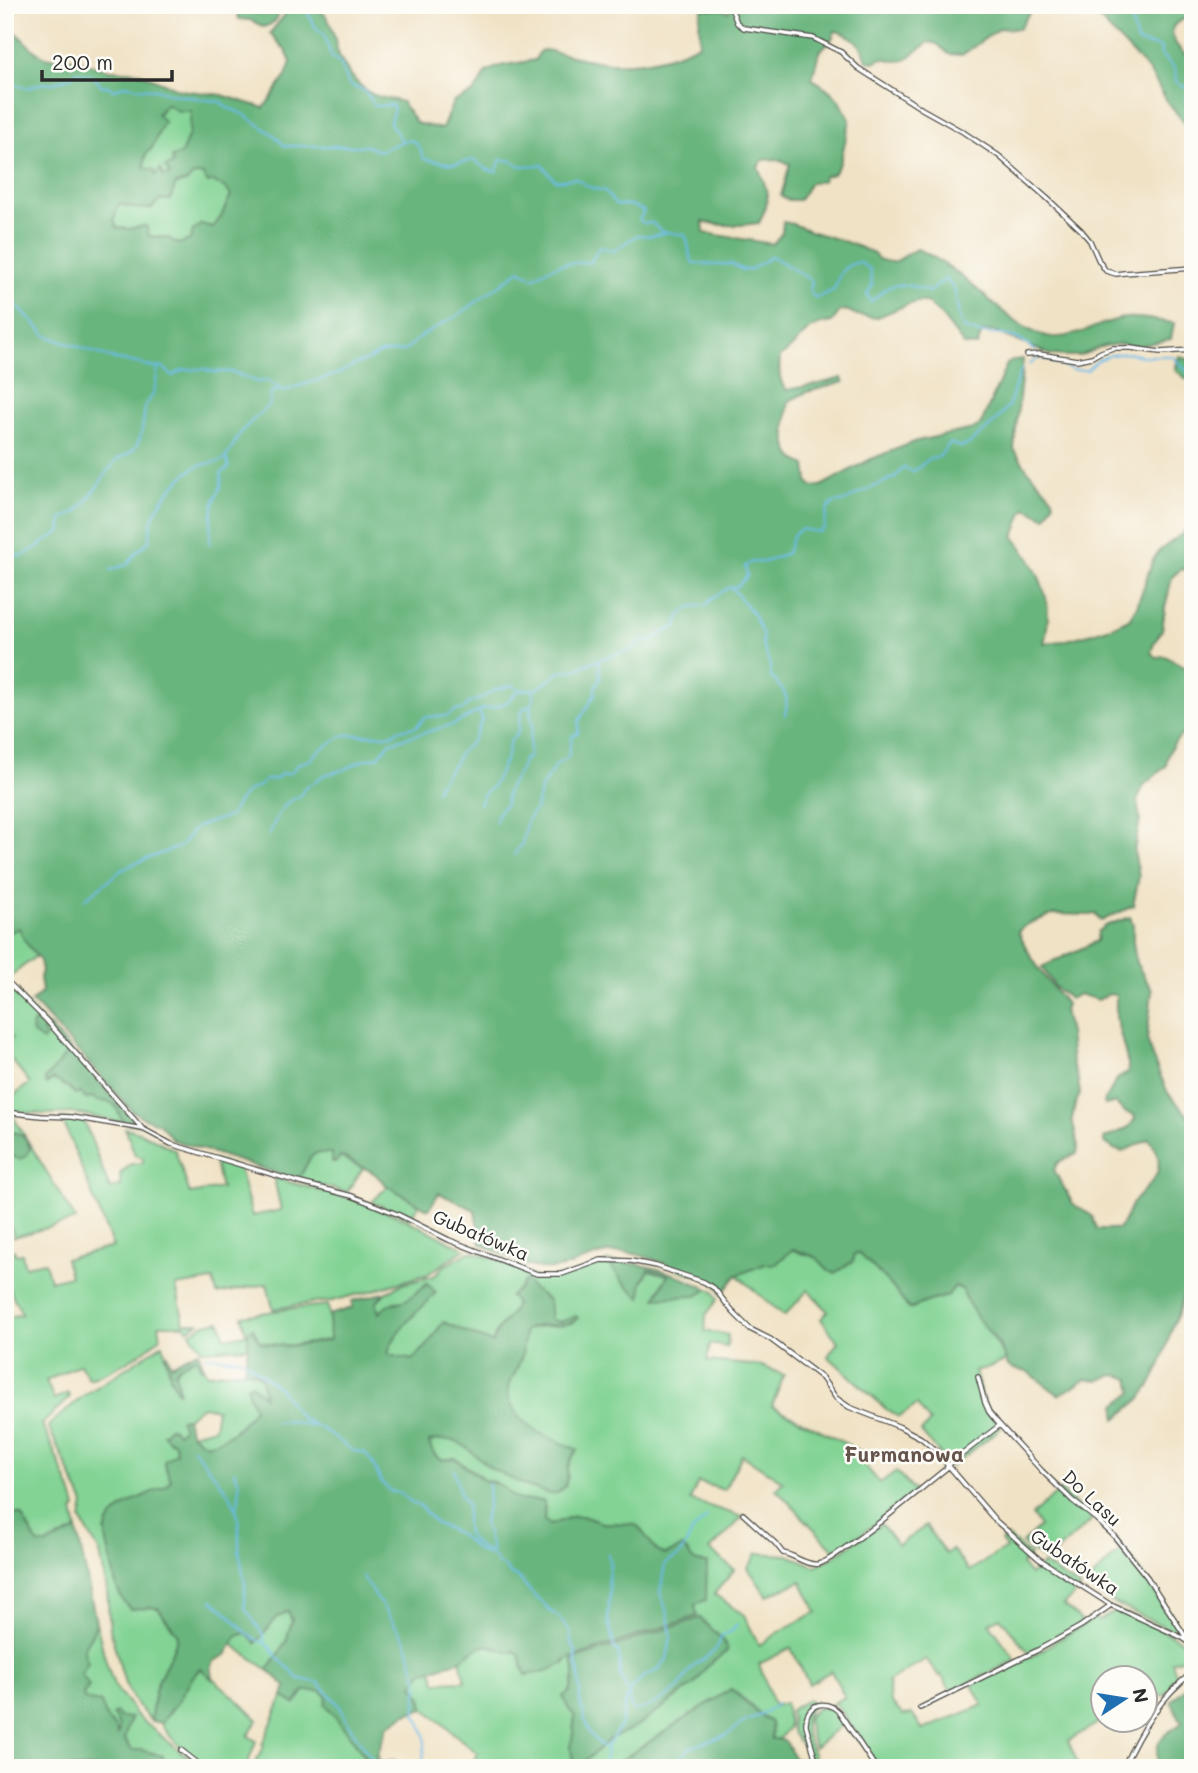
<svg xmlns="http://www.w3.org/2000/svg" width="1198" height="1773" font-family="Mali,sans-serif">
	<rect width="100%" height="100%" fill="#fdfcf7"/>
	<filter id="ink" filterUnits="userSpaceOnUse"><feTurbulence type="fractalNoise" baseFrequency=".0143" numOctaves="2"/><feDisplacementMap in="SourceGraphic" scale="14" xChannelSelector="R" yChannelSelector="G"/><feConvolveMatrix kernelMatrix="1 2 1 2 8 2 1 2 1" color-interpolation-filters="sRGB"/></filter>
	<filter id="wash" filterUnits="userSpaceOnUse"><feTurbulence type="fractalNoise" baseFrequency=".00686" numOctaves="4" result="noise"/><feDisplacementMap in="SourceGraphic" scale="28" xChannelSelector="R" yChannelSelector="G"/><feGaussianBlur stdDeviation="1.57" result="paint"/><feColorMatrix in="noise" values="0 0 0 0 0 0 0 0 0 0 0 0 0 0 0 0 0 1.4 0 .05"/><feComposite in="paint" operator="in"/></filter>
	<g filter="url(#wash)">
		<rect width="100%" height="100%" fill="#f0e2c5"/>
		<path fill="#82d394" stroke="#567f60" stroke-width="2" d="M167,104L191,111C191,126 189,143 181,155C175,164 173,164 171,175L163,176L161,169L155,175L144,168L146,153L152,148L157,115Z
			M202,174L226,188L231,195L221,217L213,227L193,231L190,240L178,244L168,238L149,236L145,226L129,229L117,228L114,219L118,204L128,206L159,200L176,184L191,176Z
			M19,927L25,941L36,956L7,979L5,977V935Z
			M5,984L12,995L16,992L39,1018L32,1025L43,1031L46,1029L67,1052L52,1072L45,1078L46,1084L53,1079L69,1088L75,1094C83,1092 91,1096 98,1101C120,1100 115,1111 126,1123L74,1113L45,1114L5,1111V1097L8,1100L30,1083L5,1052V1044L12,1038L5,1029Z
			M12,1115L76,1220L14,1237L9,1222L5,1214V1119L7,1121L11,1118Z
			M62,1119L84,1121L110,1189L121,1186L120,1174L131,1164L143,1163V1158L135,1155L125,1128L140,1132L175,1150L190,1194L221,1188L214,1160L239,1168L252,1216L281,1210L274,1178L359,1201L407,1220L465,1249L428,1274L371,1291L328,1302H316L273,1309L267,1284L217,1294L213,1280L176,1286L184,1323H199L188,1330L184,1325H159L161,1337C141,1355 114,1371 89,1379L80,1364L46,1381L54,1399L68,1393L70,1397L42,1424L70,1488L76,1508L73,1511L77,1530L47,1544H37L21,1515L7,1513L5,1510V1339L7,1333L5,1318L22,1314L5,1281V1258L8,1257L14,1250L16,1255L22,1254L25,1266L45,1262L50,1281L70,1276L65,1259L113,1247Z
			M316,1152L332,1153L336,1161L340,1157L363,1168L347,1192L298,1180L310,1158Z
			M388,1186L419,1205L410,1218L372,1202Z
			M793,1249L800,1253L816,1257L835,1273C843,1268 852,1264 855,1254L859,1253L890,1284L909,1309L929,1301L947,1296L955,1286L962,1289C974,1318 996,1335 1006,1361L975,1372L984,1403L1001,1428L951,1467L921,1432L930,1422L917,1405L899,1417L886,1409L828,1356L838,1342L821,1319L828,1311L808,1290L784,1316L737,1275L765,1264H776Z
			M471,1251L509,1264L537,1278H552L574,1273L608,1262L622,1281L641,1298V1282L649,1270L668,1275L658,1292L696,1296L708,1289L713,1291L718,1299L706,1315L705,1331L728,1335L727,1347L710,1344L707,1361L762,1366L784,1375L772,1406L830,1435L864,1454L859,1459L880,1483L896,1471L915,1491L875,1524L836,1552L776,1489L783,1482L742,1455L724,1490L698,1482L690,1500L743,1517L710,1550L734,1570L714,1594L744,1615L759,1645L789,1626L817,1612L801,1581L767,1596L748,1568L757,1553L788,1555L815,1566L834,1557L881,1524L898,1545L926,1526L946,1554L952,1549L969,1571L1006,1548L1001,1541L1007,1536L1030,1555L1021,1564L1030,1575L1043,1564L1081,1588L1064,1605L1084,1623L1029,1653L1000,1617L989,1623L1016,1660L951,1691L941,1675L939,1676L926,1659L888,1682L890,1702L903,1715L912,1714L923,1730L983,1705L972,1685L1032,1656L1095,1618L1098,1621L1117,1610L1156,1627L1181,1640L1193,1648V1655L1172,1662L1178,1680L1164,1695L1150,1697L1146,1689V1678H1104L1103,1720L1068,1741L1080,1768H879L840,1709L833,1703L845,1697L831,1671L809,1684L791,1648L759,1664L774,1706L785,1703L789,1727L779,1739L772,1740L771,1722L766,1720L751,1705L731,1689L609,1768H577L611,1738L627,1731L643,1722L693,1685L699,1679L707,1666L727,1651L724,1641L700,1618L575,1670C573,1683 569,1694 568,1708L575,1716L571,1749L574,1768H468L478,1754L424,1708L422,1698L413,1685L422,1672L432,1670L436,1682L465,1681L460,1659L480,1646L489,1645L506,1652L514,1651L520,1654L523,1670L564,1664L567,1659L696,1616L695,1604L699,1602L706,1563C695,1563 692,1561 687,1551H673L665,1555L657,1551L632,1524L602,1523L582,1516L571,1517L550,1525L544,1521L545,1507L543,1501L520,1500L509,1495L494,1482L483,1480L477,1473L462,1464L455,1458L441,1460C434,1456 431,1450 429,1442L444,1438L465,1445L491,1467L528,1487L539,1489L548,1494L557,1493L565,1486L568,1476V1466L572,1456L573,1447C560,1443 547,1439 537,1432C522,1422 502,1402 509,1383C511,1379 514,1377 515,1373C521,1361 523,1344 525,1330C542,1324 557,1328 575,1322L550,1321L549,1301L531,1287L519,1289L510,1296L516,1304L513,1311L497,1331L492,1343L443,1322L427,1346L412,1360L388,1355C391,1332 421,1310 435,1293L427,1284L406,1301L394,1302L378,1314L376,1303L385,1293L402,1284L434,1276L444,1266Z
			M328,1305L331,1339C307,1344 282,1349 259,1341L253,1328L248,1331V1347L203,1350L190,1333L205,1324L220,1321L225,1338L246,1334L242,1316L288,1309Z
			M163,1344L169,1367L196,1353L207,1374C225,1373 248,1365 262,1378L264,1398L251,1383L248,1393L254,1408C244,1425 226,1441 206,1444L191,1434L214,1428L217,1409L202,1406L186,1419L183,1418L180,1420L184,1429L167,1439L175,1443L176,1453L165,1461L164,1464L171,1480L167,1486L141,1497L105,1531L116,1586L143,1609L153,1606L158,1608L178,1635C174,1652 165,1665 158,1682C153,1694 152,1708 151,1721L136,1704L125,1684L110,1629L107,1590L100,1553L81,1520L84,1504L48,1426L83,1396Z
			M1060,1490L1093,1519L1047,1560L1040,1557L1022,1543L1040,1527L1032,1515Z
			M1122,1549L1138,1567L1184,1636L1114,1603L1085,1585Z
			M288,1611L292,1620L286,1642L268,1670L232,1644L237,1636L246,1633L256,1643L276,1618Z
			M96,1622C101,1641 105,1663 113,1682C118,1695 130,1700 134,1714L201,1768H164V1762L154,1753L132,1750L124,1739L119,1727L118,1738L115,1728L107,1719L101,1703L84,1699L83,1695L89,1686L81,1674L88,1663C77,1642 93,1642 96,1622Z
			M201,1668L239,1701L258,1720L248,1736L256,1741L246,1768C236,1768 214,1770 206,1766C193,1760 166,1735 161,1723L176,1704L194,1675Z
			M308,1690L322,1691L327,1697L371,1768H254C254,1760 262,1754 264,1746L262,1745L283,1696L295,1704L304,1691Z
			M808,1700L815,1705C794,1716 810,1745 816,1762L815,1765L813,1764L792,1731L790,1710Z
			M827,1707C836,1710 839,1715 844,1723L814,1748L807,1720L808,1716L818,1708Z"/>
		<path fill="#69b57e" stroke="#4a7054" stroke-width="2" fill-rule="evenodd" d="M235,5H280C279,18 276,23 264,27L250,20L239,19Z
			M287,5C296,5 311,3 319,9C332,19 334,35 337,49C341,64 356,85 370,93C379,98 392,99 402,102L416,123L442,129L453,102L474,93L486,72L500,66L535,60L540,51L545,50C566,54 588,61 610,63C640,65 673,58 699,44C702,29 696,24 702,9H721L729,12L733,5H1028L1031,10L1019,29L1000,28L962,55L949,54L937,44L929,42L905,60L896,61L882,58L874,62L867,61C864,46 851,33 835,31L832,39L819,52L812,79C832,90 841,99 850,121L840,163L833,174L824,176L823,181L810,183L799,200H788L781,196L790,164L774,159L763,160L758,167C768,192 772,197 759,223C740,226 721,226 703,222L704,233L773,244L782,233L783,222L793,224L810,231L846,242L874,253L878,259C901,267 897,257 917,249C934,256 952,269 967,281C991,299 1020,334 1052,337C1078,339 1100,321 1125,318C1140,316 1158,321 1174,323L1171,339L1139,346L1120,344L1104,346L1079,356H1068L1051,355L993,331L982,332L977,346L964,345L940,314L926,302H917L906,305L876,318L857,315L849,311L841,310L832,322C803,325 801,343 780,357C779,369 778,380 786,390L819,384L842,378L844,382L807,392L789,401C786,418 781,447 795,459C798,462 802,463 806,465L808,482L813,487L821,486L871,459L917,441L973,429L981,424L1007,364L1014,360L1023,359L1014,449L1027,469L1052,497L1054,502L1046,518L1026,508L1023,512L1014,537C1034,562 1052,594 1047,627C1047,632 1045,638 1044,643L1063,641L1089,634L1114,626L1129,619L1137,606L1153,560L1159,551L1182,534L1193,520V571L1181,569L1172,577L1165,608L1162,630L1154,643L1151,653L1157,657L1165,656L1193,672V726C1177,737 1168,747 1166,766L1144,785L1137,801L1140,820L1134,851L1139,876L1133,906L1101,921L1096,914L1089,915L1054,914L1030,923L1018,931C1030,959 1047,981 1066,1004L1064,1010L1069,1033L1072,1063L1078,1079L1080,1094L1075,1105L1072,1119L1078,1145L1077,1153L1057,1163L1054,1170L1073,1204L1092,1216L1097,1229H1118C1126,1221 1128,1209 1135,1200C1149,1183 1164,1177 1157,1153C1155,1147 1153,1144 1149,1139L1122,1152L1114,1149L1104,1142V1139L1129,1127L1135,1119L1134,1115L1125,1112L1115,1103L1105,1105L1104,1102L1117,1079L1128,1073V1064L1116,1017V995L1109,994L1098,1000L1079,994L1070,999L1055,987L1042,967L1097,941L1098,931L1105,926L1130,917L1133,924V942L1136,963L1152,990L1147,1039L1152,1057L1168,1093L1193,1121V1269H1191L1185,1285L1180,1310L1173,1325L1161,1364L1151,1384L1140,1399L1116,1419V1405L1133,1392L1130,1379L1118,1375L1110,1376L1100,1380L1087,1379L1059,1395L1028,1372L1014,1369L1008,1366L1001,1347L979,1320L968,1303L962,1289L955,1286L947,1296L929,1301L909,1309L890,1284L859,1253L855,1254L853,1261L835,1273L829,1271L816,1257L793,1249L776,1264H765L737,1275L722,1294C721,1292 718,1287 716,1285C708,1278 696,1275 686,1272C662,1263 635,1249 608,1253C586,1256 568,1271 545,1269C523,1267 500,1252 480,1243C481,1231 476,1222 475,1210L439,1193L429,1209L424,1207L386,1185L374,1173L345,1158L340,1157L336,1162H332V1153H316L310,1158L298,1180L173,1140L160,1124L144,1118L131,1110L40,1009L31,1002L42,992L40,977L42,971L40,961L25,941L19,928L5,935V11L11,28L36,52L48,58H69L109,70L138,72L180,90L222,95L264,108L286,76L291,62L286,51L270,33L284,16ZM166,104L178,111H191L189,134L181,154L172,157L173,164L165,167L170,175L163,176L161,169L155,175L154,170L144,168L146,154L152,148L164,121L157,114ZM202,174L208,183L213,181L225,188L231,195L221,217L213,227L201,224L193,231L190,240L178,244L168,238L149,236L146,226L129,229L117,228L114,219L119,204L140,209L152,208L159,200H170L176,184L187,182L192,176Z
			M1086,5H1193V15C1187,18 1176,21 1173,27C1168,40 1184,54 1193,61V133L1169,104L1149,71Z
			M1179,356L1193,361V384L1175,370Z
			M39,1018L51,1028L138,1125C137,1125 127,1123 125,1123C114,1115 124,1100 98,1101L92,1097L86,1099L80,1093L75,1094L69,1088L53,1079L46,1084L45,1078L52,1072L67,1052L46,1029L43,1031L46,1037L43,1041L33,1034L32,1025Z
			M15,1132L24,1136L30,1148L26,1156L20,1159L13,1157L9,1150L10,1134Z
			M608,1262C644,1261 676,1274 708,1289L696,1296L656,1298L668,1275L649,1270L642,1282L641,1298L622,1281Z
			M525,1280L531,1287L549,1301L551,1320L561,1322L576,1316L578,1318C565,1329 552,1323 537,1326C535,1326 527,1329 525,1330L522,1356L515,1373L509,1383L508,1396L511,1405L520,1418L537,1432L578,1450C574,1454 571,1458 569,1464C566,1474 569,1487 557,1493C550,1497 543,1491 536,1489C521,1484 505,1476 491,1468C469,1452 461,1433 429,1442C431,1450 434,1456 441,1460L455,1458C463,1465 473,1472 482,1479C487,1483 497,1482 503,1487C509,1492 511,1498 521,1500C528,1501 536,1500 544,1501V1520L550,1525L571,1517L582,1516L602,1523L632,1524L638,1526L657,1551L665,1555L683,1547C693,1558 690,1563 707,1563L706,1600L695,1604L697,1616L567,1659C559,1669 539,1674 526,1675L519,1654L514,1651L506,1652L489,1645L480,1647L454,1663L422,1672L413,1685L422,1698L424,1708L406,1714L387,1727L377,1756L382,1764L394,1760L397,1768H371L362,1752L325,1703L327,1697L322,1691H304L295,1704L283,1696L286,1686L268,1670L286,1642L292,1620L288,1611L276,1618L256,1643L246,1633L237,1636L226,1655L214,1661L211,1669L212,1679L200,1668L194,1675L176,1704L161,1723L151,1721C152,1708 153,1694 158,1682C165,1665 174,1652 178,1635L158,1608C150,1606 139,1609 130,1609C117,1596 115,1582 112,1565C110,1554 106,1543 106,1532C105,1516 135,1499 148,1494C157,1490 166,1488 171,1480L164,1464L165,1460L176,1453L175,1443L167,1439L163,1434L169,1427L174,1429L177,1433L183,1429L180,1420L183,1418L186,1419L191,1434L206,1444C226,1441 244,1425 254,1408L248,1393L247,1386L251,1383L264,1397L262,1378L255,1371H244L248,1347V1331L253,1328L259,1341C282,1350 307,1344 330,1340L329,1315L352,1308V1301L384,1293L376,1303L379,1313C391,1300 398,1306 409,1298C415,1294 421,1288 427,1284L436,1292C422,1309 390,1333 388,1355L412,1360L427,1346L443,1322L492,1343L497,1331L513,1311L516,1304L510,1296L519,1289Z
			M198,1351L204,1367L201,1368L196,1357L179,1366L175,1372L179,1390L178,1392L171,1379L165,1355L167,1354L171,1365Z
			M5,1510L7,1513L21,1515L38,1544H47L77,1530L96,1622C93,1642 77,1642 88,1663L81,1674L89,1686L83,1694L84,1699L101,1703L107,1719L115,1728L118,1736L119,1727L113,1715L116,1713L120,1717L131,1718L124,1739L132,1750H141L163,1756L164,1768H5Z
			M700,1618L724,1641L727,1651L707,1666L699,1679L693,1685L643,1722L627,1731L611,1738L577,1768H574L571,1749L575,1716L568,1708L563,1696L569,1693C574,1681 576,1672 572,1660Z
			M1193,1681V1768H1151L1157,1760C1155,1737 1166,1734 1182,1723L1171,1701Z
			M731,1689C741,1696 761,1719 771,1722L772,1739C792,1738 787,1751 797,1761C800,1764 804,1765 807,1768H609Z"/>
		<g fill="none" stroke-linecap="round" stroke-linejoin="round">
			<path stroke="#6cbce7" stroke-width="2" d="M302,5L307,11L316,28L324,34L331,56L341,64L349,85L365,91L375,106L392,105L394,108L390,123L402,141L411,140L419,146L424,159L453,164L474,160L486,169L496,172L501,159L512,161L521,166L542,165C558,181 548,183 575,178L591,188L605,191L616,205H630L644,211L639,220L644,223H652L661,231L685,235C690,244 688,256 693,263L716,265L731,264L743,270H750L772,256L812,281L810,292L816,298L834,290C840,273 841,266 859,262L870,269L872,285L867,295L871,302C876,298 879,294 884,290C896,280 917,287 930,292L945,279L954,288L959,317L963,328C977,335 989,333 1004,335C1015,336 1028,344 1035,351
				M1109,5L1131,19L1137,42L1161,48V55L1175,69L1176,81L1181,86L1190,87L1193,91
				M9,83L27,88L44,83H54L72,76L76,72L94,77L102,86H108L113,90L125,85L139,88L156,89L170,94L221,102L226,107L243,114L274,135L285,146H366L379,151L401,142
				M1192,92L1185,97L1189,109L1193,113
				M5,294L47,336L117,360L132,362L155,368L163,367L172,376L183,370L203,369L214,372H232L258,382L267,380L283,391L338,374L356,364L363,362L382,353L404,351L423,335L460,314L520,270L534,278C556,262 565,263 591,262L599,247L614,251L637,235L650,236L665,233
				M1029,364L1040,357L1073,370H1087L1098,360L1111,355L1128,353L1142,356H1172L1185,369L1193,379
				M210,544C210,530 211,516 214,503C217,489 223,492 221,474L229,467L226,458
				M5,558L9,554L23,556L60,532L62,518C84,516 101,476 116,461C121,456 130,455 134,449C143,439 143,420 145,408C146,402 151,399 153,394C156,386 157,377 158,368
				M111,570L128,564L136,553L149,541C150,534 150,526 152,520C157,502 182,474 198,466C207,462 215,465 224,459C232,452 235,439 242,431C250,422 261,413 270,404L271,392L281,390
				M731,587L753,614L763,635L762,643L770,665V675C783,691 790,693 785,715
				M436,791L439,783L456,761L460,752L471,743L482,720L480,713
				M479,804L483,795L492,787L499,774L507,756L510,741L518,733L521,713L525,707L532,706
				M496,822L497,814L506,804C504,784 522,776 523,760L529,757L530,738L533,724L530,712L534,697L533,690
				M269,835C276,820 281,801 299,797L305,788L324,775L346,769L363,760L378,757L391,742L437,729L454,724L483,709L495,707L507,702L519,690L536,689L539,688L559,672L578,669L591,662L633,649L641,642L654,640L662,633L677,627L679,616L690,607L706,605L714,597L728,588L738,586L747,576L745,566L752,562H765L787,553L793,535L801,529L819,532L824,528L827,510L833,503L846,501L854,496L895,477L904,467L913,472L929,459L940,456L950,443L960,447L969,444L996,421L1009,405L1016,383L1022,368
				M514,855L522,843L527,820L536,808L540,791L547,778L556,765L568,757L572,736L578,733L579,721L595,694V687L600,679L599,660
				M85,899L120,871L133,864L181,846L194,829L201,825L230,816C235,808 239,798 246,793C254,786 257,790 265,780L276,779L281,774L291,773L298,764L310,760L318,751L344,735H392L398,730L416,727L425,717L447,716L456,710H462L469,703L480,699L495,690L513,685L518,689
				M205,1356L243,1359L279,1388L301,1418L327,1432L353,1451L365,1453L372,1462L381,1482L392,1492L401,1493L413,1504L420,1506L435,1523L459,1534L477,1550L495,1558L497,1564L505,1567L510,1574L519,1578L536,1598L544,1604L549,1610L559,1617L570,1631L571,1642L576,1652V1662L579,1673L580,1702L589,1733L601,1745L606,1748
				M276,1422L290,1421L313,1426
				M193,1448L230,1495L236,1509
				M454,1470L461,1497L467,1505C465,1532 463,1539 488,1552
				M234,1471L239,1482V1498L236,1509L239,1522V1550L245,1584V1608L264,1636L265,1643C272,1647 274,1655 281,1661C287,1666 292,1671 297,1678L319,1683L339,1705L349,1725L378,1768
				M489,1484L488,1501L484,1523L491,1548V1554
				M608,1554L610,1566L608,1579L610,1594L608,1618L614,1647L619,1653L620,1676L629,1693V1699L631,1707L634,1710C648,1710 675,1694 683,1682C686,1677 687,1673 692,1668C703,1657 719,1654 721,1636L732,1631L737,1624
				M362,1576L407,1643L419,1685C416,1692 417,1705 415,1714C429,1735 426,1744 421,1768
				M212,1600C216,1604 221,1607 225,1611C239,1623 246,1637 264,1643
				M629,1692L643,1677L658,1670L667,1659L671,1636L668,1614L660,1593L665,1564L680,1555L693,1531L707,1517
				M604,1768L606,1748L621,1725L627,1697
				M665,1768L679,1758L691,1747L729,1734L742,1723L765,1713L777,1704
				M792,1768L800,1759"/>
		</g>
	</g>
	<g filter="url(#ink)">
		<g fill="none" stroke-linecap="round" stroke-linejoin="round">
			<g stroke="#494642" stroke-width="6">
				<path id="minor" d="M730,5L737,23L744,28L813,38L841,52L858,68L922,109L963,132L999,156L1048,199L1081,230L1090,241L1099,261L1106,271L1116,274L1124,273L1193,268
					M1027,355L1039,354L1077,360L1092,357L1101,352L1113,348H1131L1160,352L1193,350
					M1191,511L1193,505
					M5,979L47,1021L141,1127
					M5,1112L41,1116L71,1117L143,1129L171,1144L301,1183L352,1196L397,1214L449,1240L537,1274H562L601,1260L631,1261L656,1266L704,1282L714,1288L732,1311L750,1329L770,1339L809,1368L822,1378L836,1398L849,1407L900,1427L921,1438L935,1450L996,1521L1039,1559L1111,1605L1183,1638L1193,1645
					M978,1377L985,1403L989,1412L998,1423L1042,1471L1073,1501L1096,1519L1114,1536L1147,1577L1187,1639
					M947,1466L1000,1425
					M743,1514L775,1543L783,1553C795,1555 806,1566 818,1564C827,1562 835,1555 842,1550C879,1525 913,1495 948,1467
					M920,1708L1036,1651L1081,1626L1111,1605
					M181,1750L204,1768
					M818,1768L806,1725C805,1704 825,1698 839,1712L876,1768
					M1123,1768C1140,1731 1160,1697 1193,1672"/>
			</g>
			<use href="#minor" stroke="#fff" stroke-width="3.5"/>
		</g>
	</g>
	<g text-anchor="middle" stroke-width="5" stroke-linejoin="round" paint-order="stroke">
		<g font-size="19" fill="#2b2b2b" stroke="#fdfcf7">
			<text transform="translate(481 1235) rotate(23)" y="7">Gubałówka</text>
			<text transform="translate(1092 1498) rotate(43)" y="7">Do Lasu</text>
			<text transform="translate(1075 1562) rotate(34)" y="7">Gubałówka</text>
		</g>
		<g font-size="21" font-weight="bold" fill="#66554d" stroke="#fdfcf7">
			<text x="904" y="1462">Furmanowa</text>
		</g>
	</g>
	<rect width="1198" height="1773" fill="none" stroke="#fdfcf7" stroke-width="28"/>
	<g transform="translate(1124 1699) rotate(78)"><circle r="33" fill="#fdfcf7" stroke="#a9a8a5" stroke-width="2"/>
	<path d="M0-5L12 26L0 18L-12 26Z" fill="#1f6fb2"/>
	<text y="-10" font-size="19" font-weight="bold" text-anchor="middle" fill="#2b2b2b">N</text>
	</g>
	<path d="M42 70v10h130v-10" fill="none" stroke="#2b2b2b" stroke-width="3.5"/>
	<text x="52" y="70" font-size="21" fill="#2b2b2b" stroke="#fdfcf7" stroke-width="5" paint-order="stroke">200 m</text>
</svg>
